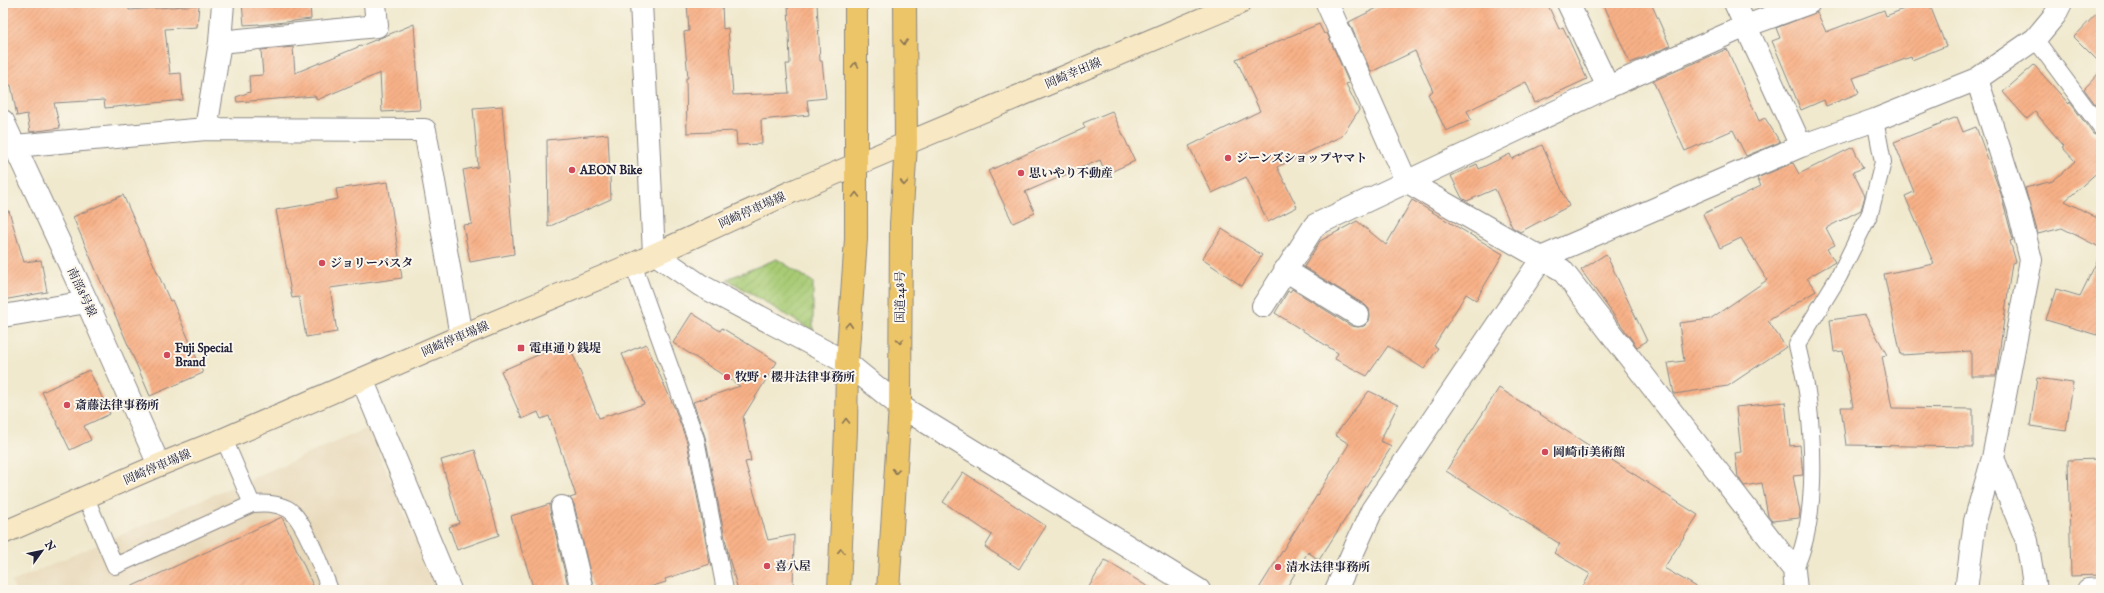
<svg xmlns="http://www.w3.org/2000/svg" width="2104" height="593" font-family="'IM FELL English','Noto Serif JP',serif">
	<defs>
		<pattern id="garden-furrows" width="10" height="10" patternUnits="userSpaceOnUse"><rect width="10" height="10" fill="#a7cb75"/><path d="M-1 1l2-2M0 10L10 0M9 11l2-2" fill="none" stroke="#8fae66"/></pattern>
		<pattern id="building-hatch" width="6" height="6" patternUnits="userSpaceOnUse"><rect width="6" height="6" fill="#f8b187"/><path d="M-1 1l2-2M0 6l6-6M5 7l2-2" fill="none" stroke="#d49875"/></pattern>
	</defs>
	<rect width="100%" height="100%" fill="#fbf7ec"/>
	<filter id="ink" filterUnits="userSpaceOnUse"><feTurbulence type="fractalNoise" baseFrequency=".025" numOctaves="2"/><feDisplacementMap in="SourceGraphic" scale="8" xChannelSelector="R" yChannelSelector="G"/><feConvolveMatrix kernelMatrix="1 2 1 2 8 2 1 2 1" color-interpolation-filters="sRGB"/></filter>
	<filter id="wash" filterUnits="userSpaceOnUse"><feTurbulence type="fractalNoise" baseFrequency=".012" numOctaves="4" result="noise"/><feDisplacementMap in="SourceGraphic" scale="16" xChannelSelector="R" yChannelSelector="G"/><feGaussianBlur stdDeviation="0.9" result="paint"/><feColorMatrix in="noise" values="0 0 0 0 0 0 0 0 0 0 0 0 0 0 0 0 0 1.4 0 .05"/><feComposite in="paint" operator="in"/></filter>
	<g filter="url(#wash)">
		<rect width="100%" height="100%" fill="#f0e9ce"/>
		<path fill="#e8d9ba" d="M368,428L437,590H15L11,582Z"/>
		<path fill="url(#garden-furrows)" stroke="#647658" d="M777,259L813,282V331L727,279Z"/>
		<g id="blocks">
			<path fill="url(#building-hatch)" d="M3,3H128L129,10L199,5L197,27L165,29L170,74L181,73L183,100L105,108L104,100L54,103L60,128L30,132L27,114L17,116L11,85L3,87Z
				M242,3H310L311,19L259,25V24L244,25Z
				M687,3H722L723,29L728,28L733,95L789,93L786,64H790L788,3H817L820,61H822L826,98L807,100L809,115L761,120L762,144L737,145L736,131L687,133L686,78H688L684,32L689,31Z
				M1387,3H1547L1559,29L1563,27L1587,79L1535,103L1526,82L1467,111L1471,120L1446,131L1428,94L1433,91L1415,51L1371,72L1349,22Z
				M1603,3H1651L1670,46L1630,63Z
				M1919,3H1929L1946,46L1912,60L1911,57L1853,78L1859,93L1826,106L1824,100L1801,110L1772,41L1780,38L1776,28L1817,12L1826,32L1884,10L1886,16Z
				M2101,9V64L2074,37Z
				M414,24L420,110L382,112L380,73L317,100L315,96L237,102L236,97L250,92L249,76L263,75L261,50L293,47L295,73Z
				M1319,24L1324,34L1327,33L1349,83L1346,84L1359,110L1342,136L1277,167L1297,207L1268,222L1246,177L1212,193L1189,146L1260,111L1236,59Z
				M1727,49L1759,121L1765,118L1780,142L1746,156L1733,130L1685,151L1653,81Z
				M2034,65L2069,104L2070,102L2093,134L2101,137V169L2065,201L2101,220V248L2062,228L2038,234L2025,188L2053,181L2075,161L2062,147L2064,146L2035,112L2027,119L2003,92Z
				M2101,71V112L2084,89Z
				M502,106L514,254L470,262L463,225L472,224L463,170L478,167L473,108Z
				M1112,111L1135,161L1106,174L1100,160L1025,192L1035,213L1013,223L988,171L1085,128L1083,123Z
				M1957,117L1963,132L1976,127L2001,194L2013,240L2010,241L2016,262L2012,263L1996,376H1971V351L1901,355L1884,274L1934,264L1905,196L1914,192L1894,142Z
				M608,134L611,199L548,227L547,140Z
				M1542,145L1569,206L1520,232L1512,227L1495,189L1467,201L1462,198L1451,176L1477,164L1479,169L1510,154L1512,159Z
				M1853,147L1863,168L1853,172L1865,196L1861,210L1826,228L1835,245L1827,249L1835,262L1807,278L1816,291L1768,321L1786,347L1728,386L1674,394L1668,363L1684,361L1679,323L1710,319L1767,280L1741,238L1720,248L1703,214L1761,186L1757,178L1793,163L1799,174Z
				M388,182L402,278L330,288L337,332L306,337L299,297L292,298L276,210L338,199L336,189Z
				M123,195L170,301L172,300L203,373L150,396L73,217Z
				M1412,200L1503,254L1476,300L1466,294L1434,346L1438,348L1424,369L1388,346L1367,376L1335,359L1338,353L1275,313L1288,291L1290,292L1292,289L1351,326L1358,327L1364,326L1369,321L1370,316L1369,309L1365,305L1304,267L1320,241L1357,221L1386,245Z
				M9,211L24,262L41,260L47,292L3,300V212Z
				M1222,229L1262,255L1242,286L1202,259Z
				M2101,253V322L2097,335L2046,320L2056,289L2080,296Z
				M1606,254L1647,341L1637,347L1581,270Z
				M692,313L720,331L722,328L777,362L743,417L751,461L745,462L768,540L794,535L793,590H738L729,558L705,437L693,402L740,386L673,343Z
				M1865,315L1887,355L1882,356L1892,408L1973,409V447L1846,445L1841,407H1853L1843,351L1834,352L1830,320Z
				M568,342L599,418L644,404L622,354L646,344L675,409L687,442L710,564L665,579L666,582L640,590H594L574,504L570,498L576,496L549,416L541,419L538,412L522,419L501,371Z
				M89,370L110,414L84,426L91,440L70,450L42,392Z
				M2037,378L2073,383L2066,431L2030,426Z
				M1499,388L1698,515L1664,568L1702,590H1581L1590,574L1554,553L1560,544L1446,471Z
				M1369,391L1398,405L1380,441L1392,446L1319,560L1308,552L1285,590H1258L1349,444L1335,435Z
				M1785,402L1790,446L1800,445L1803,475L1793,476L1800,512L1799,518L1772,521L1768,516L1762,483L1744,486L1738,477L1735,453L1741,452L1736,407Z
				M475,450L499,535L457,550L449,527L459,523L441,460Z
				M2101,459V575L2071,576L2068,460Z
				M963,472L1046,526L1019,569L985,547L992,535L943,502Z
				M550,504V510L569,590H534L511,516Z
				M282,517L315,590H124Z
				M1105,560L1153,590H1087Z"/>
		</g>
	</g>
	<g filter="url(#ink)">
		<use href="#blocks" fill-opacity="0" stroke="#898684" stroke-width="1"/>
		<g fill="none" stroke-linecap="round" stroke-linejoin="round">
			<g stroke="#898684" stroke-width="18">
				<path id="service" d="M2035,39L2101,128
					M633,264L696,439L725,590
					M224,439L252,504C265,503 276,503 288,509C304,518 323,572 330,590
					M86,498L115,566L252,504
					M1794,570C1817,524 1814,450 1808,399C1806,381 1801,363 1797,345L1839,276L1870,213L1883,162L1875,120"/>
			</g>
			<g stroke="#898684" stroke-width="24">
				<path id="minor" d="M641,3L654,253L700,285L847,363
					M1327,3L1406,181L1562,270L1794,570L1796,590
					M1568,3L1608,87
					M1735,3L1801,146
					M220,42L377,26L375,3
					M3,121L87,302L159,465
					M206,129L425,130L461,336
					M3,147L206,129L220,42L223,3
					M1285,270L1358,315
					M1263,306L1315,225L1608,87L1746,26L1809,3
					M3,316L87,302
					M362,379L450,590
					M1993,458L2027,541L2035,590
					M562,507L582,590
					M1336,590L1372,510L1543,257L1801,146L1875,120L1977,79L2035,39L2055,15L2061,3
					M1966,590L1975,521L1993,458L2031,260L2018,207L1977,79
					M2088,590L2101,589"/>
			</g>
			<g stroke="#898684" stroke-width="24">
				<path id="tertiary" d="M847,363L900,406L1199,590"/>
			</g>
			<g stroke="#898684" stroke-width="24">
				<path id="secondary" d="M3,533L159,465L224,439L461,336L638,262L791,192L1240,3"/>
			</g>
			<g stroke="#898684" stroke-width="24">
				<path id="trunk" d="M839,590L846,430L847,363L856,239V3
					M888,590L900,406L901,224L906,144L905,3"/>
			</g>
			<use href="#service" stroke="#fff" stroke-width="16"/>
			<use href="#minor" stroke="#fff" stroke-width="22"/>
			<use href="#tertiary" stroke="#fff" stroke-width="22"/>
			<use href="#secondary" stroke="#f8e8c3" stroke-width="22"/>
			<use href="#trunk" stroke="#edc569" stroke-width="22"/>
		</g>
		<defs><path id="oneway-chevron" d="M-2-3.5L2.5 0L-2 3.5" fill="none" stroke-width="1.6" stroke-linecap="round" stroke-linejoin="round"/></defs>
		<g stroke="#887452">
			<use href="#oneway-chevron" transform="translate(904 42) rotate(89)"/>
			<use href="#oneway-chevron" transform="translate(855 65) rotate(-90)"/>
			<use href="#oneway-chevron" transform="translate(904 183) rotate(94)"/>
			<use href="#oneway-chevron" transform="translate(856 195) rotate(-90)"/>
			<use href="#oneway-chevron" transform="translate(849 325) rotate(-86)"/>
			<use href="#oneway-chevron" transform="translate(900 341) rotate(90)"/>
			<use href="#oneway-chevron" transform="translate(846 421) rotate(-90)"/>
			<use href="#oneway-chevron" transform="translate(896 471) rotate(94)"/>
			<use href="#oneway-chevron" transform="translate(841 551) rotate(-88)"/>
		</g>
	</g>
	<g fill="#d1495b" stroke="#fbf7ec" stroke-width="1.5">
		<circle cx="1228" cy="158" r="4"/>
		<circle cx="572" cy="170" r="4"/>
		<circle cx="1021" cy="173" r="4"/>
		<circle cx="322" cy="263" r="4"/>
		<rect x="517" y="344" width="8" height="8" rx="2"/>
		<circle cx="167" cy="355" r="4"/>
		<circle cx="727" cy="377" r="4"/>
		<circle cx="67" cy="405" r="4"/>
		<circle cx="1545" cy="452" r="4"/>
		<circle cx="767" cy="566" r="4"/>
		<circle cx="1278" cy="567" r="4"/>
	</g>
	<g text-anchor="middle" stroke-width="4" stroke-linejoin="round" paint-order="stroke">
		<g font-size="12" fill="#22223b" stroke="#fbf7ec">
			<text transform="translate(1073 73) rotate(-23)" y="4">岡崎幸田線</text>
			<text transform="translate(752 210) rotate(-24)" y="4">岡崎停車場線</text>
			<text transform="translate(82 292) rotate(65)" y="4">南部8号線</text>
			<text transform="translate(900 297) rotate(-90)" y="4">国道248号</text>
			<text transform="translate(455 339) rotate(-23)" y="4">岡崎停車場線</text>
			<text transform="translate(157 467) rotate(-23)" y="4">岡崎停車場線</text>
		</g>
		<g font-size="12" font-weight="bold" fill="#22223b" stroke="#fbf7ec" text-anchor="start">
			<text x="1236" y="162">ジーンズショップヤマト</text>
			<text x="580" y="174">AEON Bike</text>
			<text x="1029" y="177">思いやり不動産</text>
			<text x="330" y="267">ジョリーパスタ</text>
			<text x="175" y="352">Fuji Special<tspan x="175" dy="14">Brand</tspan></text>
			<text x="529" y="352">電車通り銭堤</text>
			<text x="735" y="381">牧野・櫻井法律事務所</text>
			<text x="75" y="409">斎藤法律事務所</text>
			<text x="1553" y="456">岡崎市美術館</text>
			<text x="775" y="570">喜八屋</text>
			<text x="1286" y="571">清水法律事務所</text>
		</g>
	</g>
	<rect width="2104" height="593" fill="none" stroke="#fbf7ec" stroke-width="16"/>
	<g transform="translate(42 551) rotate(57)" stroke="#fbf7ec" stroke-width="3" paint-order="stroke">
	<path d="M0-3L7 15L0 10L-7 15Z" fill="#22223b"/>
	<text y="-6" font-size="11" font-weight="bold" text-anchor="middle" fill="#22223b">N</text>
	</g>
</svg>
